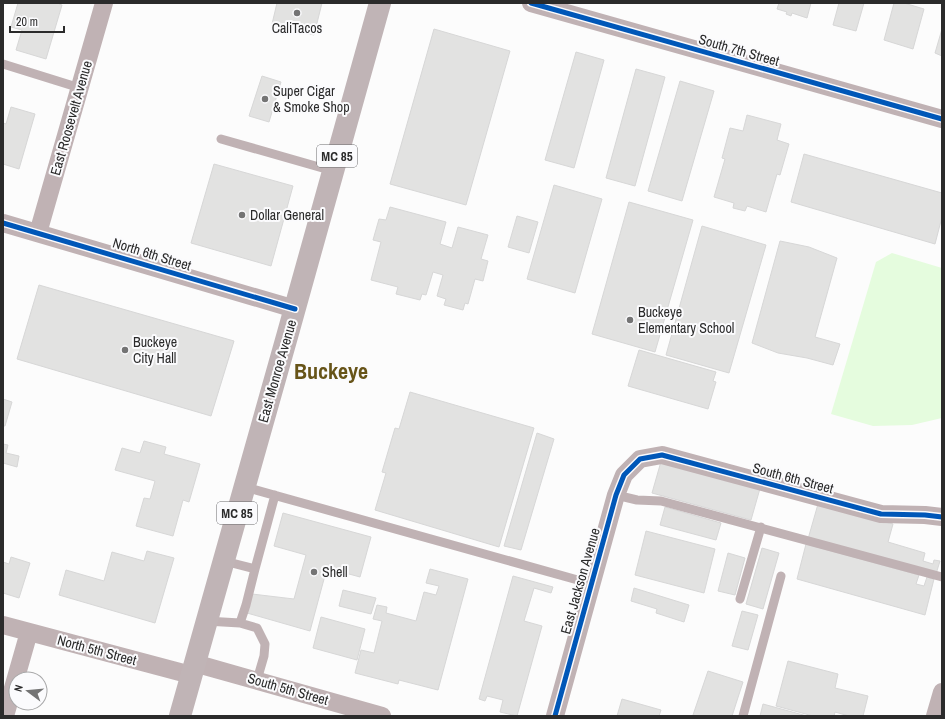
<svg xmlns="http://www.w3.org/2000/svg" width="945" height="719" font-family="'Archivo Narrow',sans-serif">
	<rect width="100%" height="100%" fill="#fcfcfc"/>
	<path fill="#e5fcde" d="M892,253L942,268V418L912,425L873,426L831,414L876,262Z"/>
	<path fill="#e2e2e1" stroke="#d7d7d7" d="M18,3H59V4L62,5L46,59L16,50L22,30L11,27Z
		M277,3H322L314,35L272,24Z
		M779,3H811L807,18L792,13L791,16L786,14L787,12L777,9Z
		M839,3H864L856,31L833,25Z
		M894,3H904L924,9L913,49L884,40Z
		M434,29L510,51L466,205L390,184Z
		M942,29V56L935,53Z
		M576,52L604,60L574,168L545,160Z
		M636,69L665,77L635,186L606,178Z
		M262,76L281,82L269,122L249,116Z
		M680,81L714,91L682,201L648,191Z
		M11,107L35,114L19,169L3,164V123L6,124Z
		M747,115L781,124L777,140L789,144L780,175L777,174L766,212L747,206L745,211L733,208L734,203L714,197L725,159L722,158L730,128L743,131Z
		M804,154L942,193V217L935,244L791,202Z
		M214,164L293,186L271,266L191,243Z
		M554,185L602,199L575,293L527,279Z
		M629,202L693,220L655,352L592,334Z
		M390,207L446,222L440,244L452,248L458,227L488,235L481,259L488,261L483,281L475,279L468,304L465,303L463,310L444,305L446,299L437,296L443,275L433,272L426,295L422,294L420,300L396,294L398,287L371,280L381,242L373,240L379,219L386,220Z
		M517,216L538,222L529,253L508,247Z
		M702,226L766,245L729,373L666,355Z
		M780,241L809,247L837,258L815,337L840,344L833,365L807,358L778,353L752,343Z
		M39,285L234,341L211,416L17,359Z
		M639,350L716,372L713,381L716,382L708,409L628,386Z
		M410,392L534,428L499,547L375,510L386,473L382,472L395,428L399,429Z
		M3,399L12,402L5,426H3Z
		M537,433L554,439L521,550L504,546Z
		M144,441L166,447L164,454L200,464L189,502L183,500L173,536L136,526L144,498L150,499L155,481L115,470L122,448L140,453Z
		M3,444L8,445L6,453L19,456L17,467L3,463Z
		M662,458L761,485L751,520L652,493Z
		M818,504L893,524L888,542L925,553L923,561L933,564L934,560L940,561L936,574L808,539Z
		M665,507L721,523L716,540L660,525Z
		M283,513L371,537L360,577L327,568L310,631L247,613L252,594L294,599L306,555L274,546Z
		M646,531L715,549L704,593L635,575Z
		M806,544L919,575L916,584L924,586L927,577L934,579L925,615L797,579Z
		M762,548L779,553L763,609L746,604Z
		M147,551L174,558L155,623L59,595L66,570L104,581L112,552L144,561Z
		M728,553L745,558L735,595L718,591Z
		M11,557L30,563L19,598L3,593V562L9,564Z
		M430,569L468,579L438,690L399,680L398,684L355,673L361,650L374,653L382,621L373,619L377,605L387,607L386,613L416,621L424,592L436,595L439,586L426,583Z
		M513,576L553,587L551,593L534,588L524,621L542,626L517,716L500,712L503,700L487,696L485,701L479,699Z
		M634,588L689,605L684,622L656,613L657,609L631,601Z
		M343,590L376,598L371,614L339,606Z
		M742,611L758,615L748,650L732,646Z
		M321,617L365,629L357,660L313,648Z
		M788,661L838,674L835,688L868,696L863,716H849L835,712L834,716H813L776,706Z
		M708,671L743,682L732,716H697L693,715Z
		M622,699L661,710L659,716H617Z
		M763,704L807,716H760Z"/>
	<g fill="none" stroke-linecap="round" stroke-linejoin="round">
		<path stroke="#c0b2b4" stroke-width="9" d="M3,64L80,88
			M221,139L333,171
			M245,487L592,584
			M616,495L637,500L661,501L942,577
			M255,569L275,495
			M740,599L761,527
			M206,621L240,623L246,605L255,569L224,561
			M240,623L257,628L265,644L264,656L257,680
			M743,716L781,576"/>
		<path stroke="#c0b2b4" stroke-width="18" d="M531,3L942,119
			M3,223L295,309
			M38,233L104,3
			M3,625L191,675
			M194,663L382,716
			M5,716L29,632
			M555,716L616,495L624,475L640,459L662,455L881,514L925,515L942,517
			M935,716L942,692"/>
		<path stroke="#c0b4b6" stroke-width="22" d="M180,716L288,333L380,3"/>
		<g stroke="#fbfbfd" stroke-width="8">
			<path id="cycleway" d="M531,3L942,119
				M3,223L295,309
				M555,716L616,495L624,475L640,459L662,455L881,514L925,515L942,517"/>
		</g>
		<use href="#cycleway" stroke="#0057b8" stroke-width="5"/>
	</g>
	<g fill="#747474" stroke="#fbfbfd" stroke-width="1.5">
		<circle cx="297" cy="13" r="4"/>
		<circle cx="265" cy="99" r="4"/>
		<circle cx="242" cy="215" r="4"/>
		<circle cx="630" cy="320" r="4"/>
		<circle cx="125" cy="350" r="4"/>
		<circle cx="314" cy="572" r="4"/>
	</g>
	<g text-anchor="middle" stroke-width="4" stroke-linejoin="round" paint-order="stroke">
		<g fill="#fbfbfd" stroke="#69696a" stroke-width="1">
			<rect x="317" y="145" width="40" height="22" rx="3"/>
			<rect x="217" y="502" width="40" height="22" rx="3"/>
		</g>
		<g font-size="13" font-weight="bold" fill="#2b2b2b">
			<text x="337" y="161">MC 85</text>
			<text x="237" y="518">MC 85</text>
		</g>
		<g font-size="14" fill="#2b2b2b" stroke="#fbfbfd" text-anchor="start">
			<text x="297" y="33" text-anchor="middle">CaliTacos</text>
			<text x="273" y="96">Super Cigar<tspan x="273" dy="16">&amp; Smoke Shop</tspan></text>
			<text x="250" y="220">Dollar General</text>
			<text x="638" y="317">Buckeye<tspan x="638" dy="16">Elementary School</tspan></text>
			<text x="133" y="347">Buckeye<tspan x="133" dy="16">City Hall</tspan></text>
			<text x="322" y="577">Shell</text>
		</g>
		<g font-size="14" fill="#2b2b2b" stroke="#fbfbfd">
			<text transform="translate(739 50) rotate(16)" y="5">South 7th Street</text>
			<text transform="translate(71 118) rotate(-74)" y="5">East Roosevelt Avenue</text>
			<text transform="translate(152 254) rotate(17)" y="5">North 6th Street</text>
			<text transform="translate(277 371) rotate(-74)" y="5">East Monroe Avenue</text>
			<text transform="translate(793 478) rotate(15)" y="5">South 6th Street</text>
			<text transform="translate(580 581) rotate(-74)" y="5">East Jackson Avenue</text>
			<text transform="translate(97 650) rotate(15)" y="5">North 5th Street</text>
			<text transform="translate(288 689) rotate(16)" y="5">South 5th Street</text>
		</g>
		<g font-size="22" font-weight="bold" fill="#675418" stroke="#fbfbfd">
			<text x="331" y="379">Buckeye</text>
		</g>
	</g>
	<rect width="945" height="719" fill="none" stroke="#2b2b2b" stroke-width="8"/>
	<g transform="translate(28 691) rotate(286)"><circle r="19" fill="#fbfbfd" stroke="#a8a8a9"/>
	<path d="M0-3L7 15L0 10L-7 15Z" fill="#747474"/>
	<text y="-6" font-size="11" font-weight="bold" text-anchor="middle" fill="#2b2b2b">N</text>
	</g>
	<path d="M10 26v6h54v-6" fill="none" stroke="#2b2b2b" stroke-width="2"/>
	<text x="16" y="26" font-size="12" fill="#2b2b2b" stroke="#fbfbfd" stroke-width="3" paint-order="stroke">20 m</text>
</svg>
